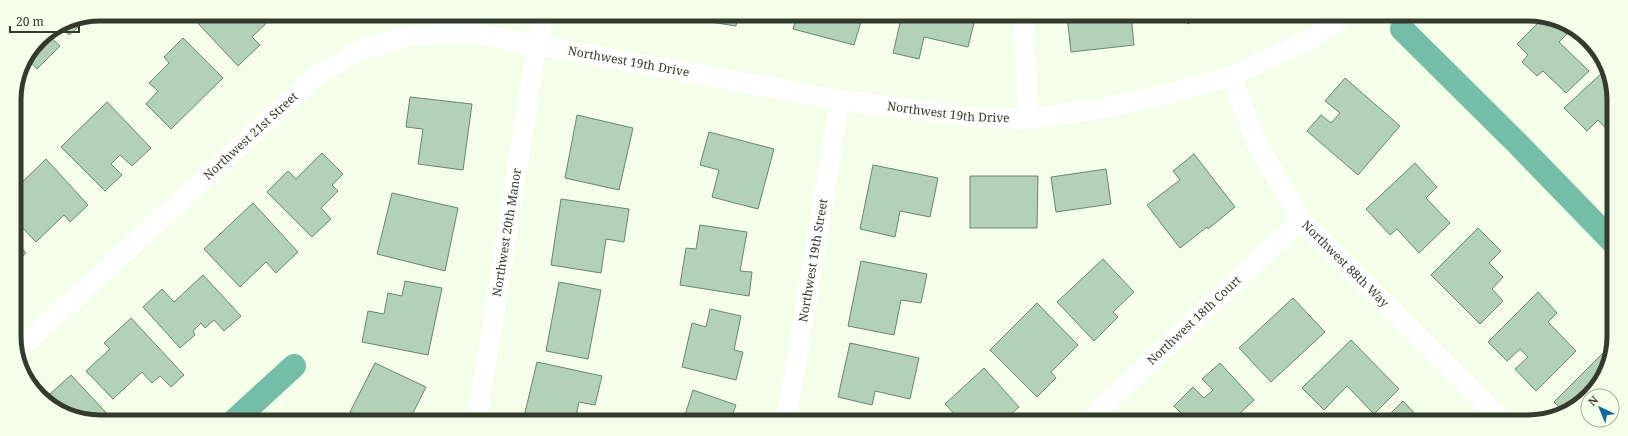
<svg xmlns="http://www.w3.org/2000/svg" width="1628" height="436" font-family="'Noto Serif',serif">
	<rect width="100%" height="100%" fill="#f5fee9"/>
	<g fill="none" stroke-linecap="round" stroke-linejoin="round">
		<path stroke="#74bea7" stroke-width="24" d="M1402,29L1517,143L1612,241
			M235,420L294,366"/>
	</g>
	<path fill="#b3d1b7" stroke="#6a866e" d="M198,14H276L252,37L260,45L238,66L193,18Z
		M705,15H738L736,26L704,21Z
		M797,15H863L854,45L793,29Z
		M902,15H976L968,47L924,37L919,59L893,53Z
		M1067,15H1131L1134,45L1071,52Z
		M1182,15H1202L1188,24Z
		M91,16L69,35L60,25L67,20Z
		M1545,16L1571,30L1559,42L1589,71L1566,93L1543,71L1537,76L1522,62L1528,55L1517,44Z
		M47,34L60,46L37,69L26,57L39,39Z
		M183,38L223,78L171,129L146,104L158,91L149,83L169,63L164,57Z
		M1605,70L1612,83V135L1598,120L1587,131L1564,108Z
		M1345,78L1400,126L1358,175L1307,131L1321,115L1331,123L1340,113L1325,101Z
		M410,97L472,104L463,170L418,164L423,129L406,127Z
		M107,102L151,148L132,166L120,155L111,164L122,175L105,191L61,147Z
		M577,115L633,128L619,190L565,178Z
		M709,132L774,149L758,209L712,197L719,170L700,165Z
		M322,153L343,174L332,185L338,191L321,208L331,219L312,237L267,192L288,171L296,179Z
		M1194,154L1235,207L1208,229L1207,227L1180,248L1147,205L1180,180L1173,171Z
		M46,159L88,205L70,222L64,215L36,242L15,220V184L17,187Z
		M1415,163L1437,187L1426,198L1450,223L1419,253L1397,229L1390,235L1366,209Z
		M873,165L938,178L930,217L900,211L895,237L860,229Z
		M1106,169L1111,204L1056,212L1051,177Z
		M970,176H1038L1037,228H970Z
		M392,193L458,208L445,271L377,254Z
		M561,199L629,209L624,242L606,239L601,273L551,265Z
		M253,203L298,252L276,273L266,262L240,287L204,249Z
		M700,225L747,232L740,271L752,272L749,296L680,285L686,248L696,249Z
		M1478,228L1501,251L1489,263L1503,277L1492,289L1503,301L1480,324L1431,275Z
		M15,241L26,253L15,263Z
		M1103,259L1134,292L1113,312L1118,317L1094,341L1057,302Z
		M861,261L927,274L921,303L901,300L894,335L848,326Z
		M203,275L241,316L224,331L214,320L205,328L201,323L193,331L195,335L180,348L143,307L162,289L174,302Z
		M405,281L442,288L428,355L362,342L368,311L384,314L388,293L402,296Z
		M559,282L601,290L588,359L546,351Z
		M1538,292L1557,313L1548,322L1576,351L1536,391L1515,369L1528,357L1520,349L1507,361L1488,342Z
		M1293,298L1325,332L1271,382L1239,348Z
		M1037,303L1078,345L1051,372L1056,378L1037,397L990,350Z
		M710,309L741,316L734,350L743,352L736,380L682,367L692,323L706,327Z
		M131,318L184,375L171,387L160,376L152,383L142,372L113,399L86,371L110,349L104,343Z
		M1351,340L1399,389L1374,414L1347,386L1324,410L1302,388Z
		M850,343L919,358L910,399L875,391L872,405L838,397Z
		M1612,344V353L1585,401L1562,410L1554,402Z
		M537,362L602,376L595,405L579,402L575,421H523Z
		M375,363L426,387L413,413L418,416L416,421H367L350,412Z
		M1220,363L1254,400L1231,422L1189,421L1174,406L1193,387L1204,398L1213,390L1202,379Z
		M984,368L1019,407L1003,421H955L958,418L945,404Z
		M71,375L113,420H83L61,409L62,407L50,394Z
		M693,390L736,405L730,421H683Z
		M1403,401L1423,422H1382Z"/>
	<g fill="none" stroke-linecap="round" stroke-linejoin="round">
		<g stroke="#fff" stroke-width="20">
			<path d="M1023,15L1029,119"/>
			<path id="s1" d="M1231,76L1256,142L1301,220L1504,422"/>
			<path id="s2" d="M16,352L316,76L362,49L413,35L476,34L840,100L970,117L1029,119L1099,109L1171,93L1231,76L1313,38L1345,15"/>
			<path id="s3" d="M477,421L537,44L543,15"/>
			<path id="s4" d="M785,421L794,376L840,100"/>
			<path id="s5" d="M1087,421L1301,220"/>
		</g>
	</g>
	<g text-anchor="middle" stroke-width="3" stroke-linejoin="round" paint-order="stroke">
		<g font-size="12" fill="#343a2c" stroke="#f5fee9">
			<text dy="4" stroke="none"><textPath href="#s2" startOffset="732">Northwest 19th Drive</textPath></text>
			<text dy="4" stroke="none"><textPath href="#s2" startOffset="1056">Northwest 19th Drive</textPath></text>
			<text dy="4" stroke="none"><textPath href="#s2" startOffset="319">Northwest 21st Street</textPath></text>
			<text dy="4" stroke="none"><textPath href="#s3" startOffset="191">Northwest 20th Manor</textPath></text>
			<text dy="4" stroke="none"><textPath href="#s4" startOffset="163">Northwest 19th Street</textPath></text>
			<text dy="4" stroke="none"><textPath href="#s1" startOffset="223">Northwest 88th Way</textPath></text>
			<text dy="4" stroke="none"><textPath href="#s5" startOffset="147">Northwest 18th Court</textPath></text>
		</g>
	</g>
	<path d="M0 0H1628V436H0ZM100 21H1528A79 79 0 0 1 1607 100V336A79 79 0 0 1 1528 415H100A79 79 0 0 1 21 336V100A79 79 0 0 1 100 21Z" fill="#f5fee9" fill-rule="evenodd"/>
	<path fill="none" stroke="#343a2c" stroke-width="5" d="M100 21H1528A79 79 0 0 1 1607 100V336A79 79 0 0 1 1528 415H100A79 79 0 0 1 21 336V100A79 79 0 0 1 100 21Z"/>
	<g transform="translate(1600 408) rotate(316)"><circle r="19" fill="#f5fee9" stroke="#a8b09d"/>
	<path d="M0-3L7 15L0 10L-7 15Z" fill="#15699a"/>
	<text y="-6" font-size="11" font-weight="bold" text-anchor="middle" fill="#343a2c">N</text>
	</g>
	<path d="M10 26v6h69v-6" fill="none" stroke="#343a2c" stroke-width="2"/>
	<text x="16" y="26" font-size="12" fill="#343a2c" stroke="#f5fee9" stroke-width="3" paint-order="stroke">20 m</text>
</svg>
